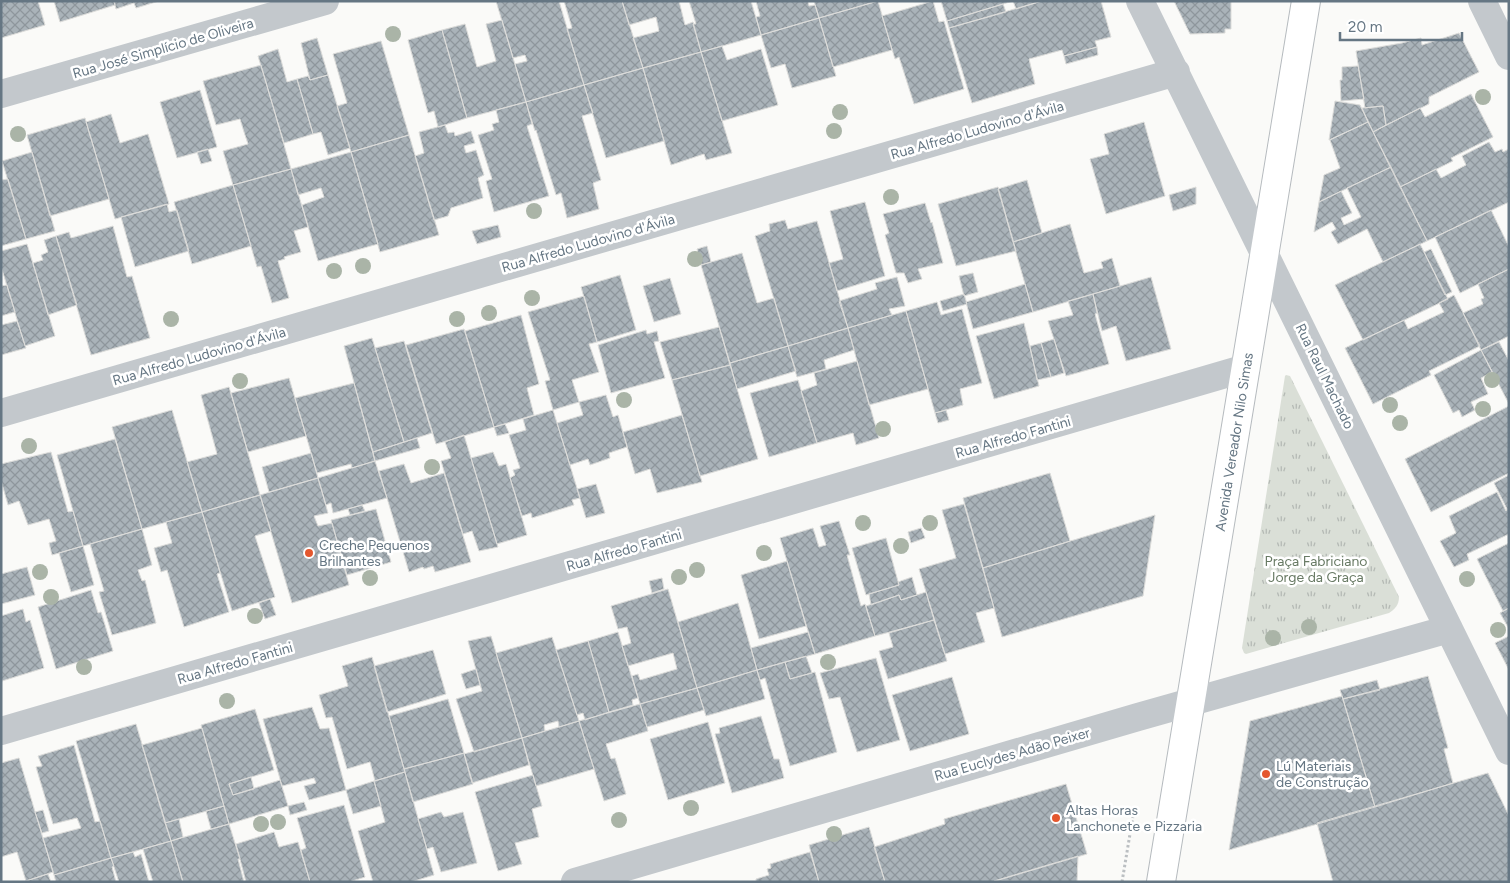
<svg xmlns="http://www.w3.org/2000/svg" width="1510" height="883" font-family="Figtree,sans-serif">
	<defs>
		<pattern id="park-tufts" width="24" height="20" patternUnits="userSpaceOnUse" patternTransform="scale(1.25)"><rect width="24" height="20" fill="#dadfd7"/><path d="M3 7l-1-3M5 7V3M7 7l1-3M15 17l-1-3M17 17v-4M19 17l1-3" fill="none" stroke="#b4b9b4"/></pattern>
		<pattern id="building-cross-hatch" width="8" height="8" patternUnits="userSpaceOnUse" patternTransform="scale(1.25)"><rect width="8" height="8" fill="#aab3b9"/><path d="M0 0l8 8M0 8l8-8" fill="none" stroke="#8e969c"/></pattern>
	</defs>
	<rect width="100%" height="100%" fill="#fafaf8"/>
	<path fill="url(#park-tufts)" d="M1286,375L1290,376L1399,597C1399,605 1395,609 1389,613L1246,654L1244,653L1242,648L1285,376Z"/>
	<path fill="url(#building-cross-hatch)" stroke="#dcdcda" d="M1,1H38L45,25L1,38Z
		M54,1H114L115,5L60,22Z
		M114,1H159L136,8L134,3L116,9Z
		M496,1H559L584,85L526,102L515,64L527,61L525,55L513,58Z
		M564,1H622L643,68L584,85L567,29L572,28Z
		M622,1H679L685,25L693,22L701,52L643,68L633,38L659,31L656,17L629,25Z
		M689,1H751L761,35L701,52L693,24H696Z
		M756,1H808L809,6L815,5L819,18L761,35L756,17L760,16Z
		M814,1H878L819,18Z
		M878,1L892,50L833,67L819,18Z
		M933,1L939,22L944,21L964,89L914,104L899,57L895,59L882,16Z
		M941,1H1013L947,21Z
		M1013,1H1042L1016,9Z
		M1042,1H1101L1111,37L1095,41L1097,47L1064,56L1062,50L1029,59L1035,84L972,103L949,28Z
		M1174,1H1231V29H1225V33L1190,34Z
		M1003,4L1006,12L949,28L947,21Z
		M819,18L836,76L792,88L785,64L771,68L761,35Z
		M502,20L526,102L467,118L442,30L465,24L477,67L496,61L486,24Z
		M442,30L467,118L438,127L434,111L428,113L408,40Z
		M1459,33L1479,72L1429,97V104L1386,125L1383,106L1365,108L1356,51L1402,43L1421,38L1422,45Z
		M317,38L328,75L310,80L301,43Z
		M381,41L409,135L351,152L337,106L347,103L333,54Z
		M722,46L727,60L761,49L778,105L722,121L701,52Z
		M1097,47L1098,55L1066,64L1064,56Z
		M278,49L287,82L297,79L313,134L284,143L258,56Z
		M701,52L732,153L706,160L704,154L671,165L643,68Z
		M261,65L291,169L233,185L223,151L248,144L244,132L240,119L216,125L203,81Z
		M1358,66L1364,99L1341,101L1340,80H1342V67Z
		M643,68L664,141L606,158L584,85Z
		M328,75L350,148L328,155L321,132L313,134L297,79L308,76L310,80Z
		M584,85L593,113L582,116L601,180L593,183L599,209L567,218L561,193L556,195L536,130L535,131L526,102Z
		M200,90L217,147L177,158L160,102Z
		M1471,94L1493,137L1451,158L1453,161L1400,187L1373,132L1420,108L1425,117Z
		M1335,101L1360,105L1368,122L1329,140Z
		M526,102L532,124L527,126L549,196L494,212L486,181L492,179L478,135L494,130L492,124L499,122L496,110Z
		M1383,106L1386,125L1373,132L1362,108Z
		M111,114L120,143L148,134L169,204L115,219L86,122Z
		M85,118L109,199L50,216L27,135Z
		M1144,122L1165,196L1106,214L1090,159L1109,154L1104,134Z
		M1368,122L1391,167L1319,202L1324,175L1340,168L1330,140Z
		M445,125L448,133L454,132L455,136L471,131L475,143L464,146L466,153L476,150L484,175L478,178L483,198L451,208L448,216L434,220L415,156L424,153L419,132Z
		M409,135L439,235L380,252L351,152Z
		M1489,142L1495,152L1502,149L1503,152L1509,149V202L1427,241L1400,187L1436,169L1441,178L1466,165L1462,156Z
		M208,149L212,161L201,164L197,152Z
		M32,152L55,231L26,239L2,161Z
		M351,152L378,244L318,261L302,205L324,197L321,188L298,195L291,169Z
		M1391,167L1427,241L1383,262L1367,229L1338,244L1331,232L1336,229L1332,222L1314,232L1319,202L1341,191L1352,213L1341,218L1344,225L1361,217L1347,188Z
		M291,169L308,227L294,231L301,252L284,257L285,259L278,261L289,298L272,303L261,266L257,267L233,185Z
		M8,179L26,239L1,246V180Z
		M1027,180L1042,233L1013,242L998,189Z
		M233,185L251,246L192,264L174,202Z
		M998,187L1016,251L956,266L938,204Z
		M1196,187V204L1173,211L1169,195Z
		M865,202L885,276L837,291L829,263L843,259L830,211Z
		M925,203L931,223L932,222L943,263L918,269L922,279L908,283L904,273H896L885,235L889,233L883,214Z
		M167,204L169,212L177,210L189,251L135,267L121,217Z
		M1491,210L1509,247V269L1460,293L1435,237Z
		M785,220L788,229L817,221L848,328L788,346L755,236L770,231L769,224Z
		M1070,224L1084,273L1103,268L1101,262L1112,258L1120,286L1033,312L1013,242Z
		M498,225L501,237L477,244L472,231Z
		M113,226L127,277L132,276L150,338L91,355L56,236L69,232L71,238Z
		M56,236L77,305L48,315L33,263L43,260L41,255L48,252L44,240Z
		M27,244L55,336L25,346L1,266V251Z
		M1420,244L1448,299L1363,340L1335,285Z
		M707,246L711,262L701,265L697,249Z
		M1431,249L1452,292L1445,295L1424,252Z
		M742,253L757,303L774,298L788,346L730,363L701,265Z
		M1509,269V336L1481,350L1463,313L1483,304L1481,299L1484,298L1478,284Z
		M973,273L978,292L964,296L959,276Z
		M620,275L636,330L597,342L581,287Z
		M897,277L905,306L889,309L892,315L848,328L839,301L877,289L875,283Z
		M1151,277L1171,349L1126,361L1116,326L1102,331L1093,294Z
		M670,278L681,314L654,322L643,286Z
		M1025,284L1033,312L973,329L966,302Z
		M7,285L15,312L1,316V286Z
		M964,294L967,304L943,311L940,301Z
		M1093,294L1097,313L1095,314L1109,364L1066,376L1048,321L1073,315L1068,301Z
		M1454,295L1480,346L1429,371L1431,375L1373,404L1345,348L1404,320L1408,329L1444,312L1439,303Z
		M584,296L597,342L589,344L599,372L572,380L579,402L553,410L545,381L550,380L528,312Z
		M937,302L941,315L962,309L982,383L960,389L963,405L935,413L906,311Z
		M906,311L928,389L869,405L848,328Z
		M521,315L539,384L527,388L534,415L494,427L465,331Z
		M17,321L26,348L1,355V325Z
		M1024,323L1039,386L994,399L976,336Z
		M719,327L730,365L672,380L660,342Z
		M848,328L854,350L824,360L826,369L797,377L788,346Z
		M464,329L494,427L436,444L406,345Z
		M646,330L647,334L657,331L659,341L654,342L665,378L611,393L598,345Z
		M372,338L404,442L373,452L344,346Z
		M1054,339L1064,373L1051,377L1041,343Z
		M404,341L432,433L404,442L375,348Z
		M1499,342L1509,361V404L1481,350Z
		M1041,343L1051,377L1037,380L1030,346Z
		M788,346L796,371L737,389L730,363Z
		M1481,350L1492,372L1481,378L1488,394L1471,402L1475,410L1462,417L1459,410L1453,413L1434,375Z
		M857,361L879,438L856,445L853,433L817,443L801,391L817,385L814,373Z
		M730,365L758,459L700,476L672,380Z
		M289,378L306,436L248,452L231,393Z
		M798,380L817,443L769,457L750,393Z
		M354,383L375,461L352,468L351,464L317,473L295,398Z
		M229,387L260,495L202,512L187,462L217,454L201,395Z
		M606,395L613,417L618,415L627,447L609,453L610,458L590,465L588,459L570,465L557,423L583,415L579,402Z
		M1509,406V473L1431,512L1405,459Z
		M172,410L202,512L142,529L112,427Z
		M553,410L580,498L572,500L574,505L532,518L531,513L522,516L510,478L515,475L513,470L520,468L509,435L526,430L523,419Z
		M946,410L949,420L938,423L935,413Z
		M682,415L702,482L657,493L650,469L635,474L623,432Z
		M505,424L509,433L497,436L494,427Z
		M464,435L498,547L479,551L472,531L463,534L441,461L451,458L445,442Z
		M417,438L420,448L375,461L373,452Z
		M115,439L142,529L83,546L57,455Z
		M51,452L68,512L73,511L83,546L52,555L49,543L56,541L49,519L28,525L19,501L8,505L1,480V464Z
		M493,452L499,466L506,464L527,535L497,544L471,458Z
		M311,453L318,478L269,492L262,467Z
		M375,461L387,498L333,513L331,503L326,505L318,478Z
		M404,464L411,483L444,473L471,562L435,572L433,566L424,569L423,567L409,572L379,471Z
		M1050,473L1070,541L983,568L963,498Z
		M1509,475V534L1467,554L1469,560L1454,567L1440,541L1456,533L1449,516L1497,492L1506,511L1507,509L1494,483Z
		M318,478L328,513L314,516L318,526L332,523L349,585L292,603L260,495Z
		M596,484L605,513L586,518L577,489Z
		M260,495L271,531L255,536L275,597L232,611L202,512Z
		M964,504L994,608L976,613L985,642L945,654L919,569L956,558L942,510Z
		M362,505L365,511L350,515L348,509Z
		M376,509L391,562L347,575L331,520Z
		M202,512L220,573L217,574L229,612L184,627L167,570L161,572L154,548L172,543L166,522Z
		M1155,515L1143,596L1002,637L983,568Z
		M839,521L850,555H847L861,606L865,604L875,636L815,654L780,538L813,528L819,547L826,545L820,526Z
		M921,528L925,538L911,543L908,532Z
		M142,529L152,565L138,570L142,581L145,580L156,623L112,635L99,592L104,591L90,544Z
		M886,538L899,585L866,595L852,548Z
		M1509,543V608L1503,611L1477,559Z
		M83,546L94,585L71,592L59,553Z
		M787,561L806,626L759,639L741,575Z
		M27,567L35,595L1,604V574Z
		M912,577L917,595L901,600L899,595L871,605L869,594L899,585L898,582Z
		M662,578L664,589L652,593L649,581Z
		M668,589L697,688L640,704L632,676L638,674L640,680L677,669L673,653L628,666L622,646L631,643L627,627L618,629L611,606Z
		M91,590L98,613L101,612L113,651L56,669L38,607Z
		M926,592L934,620L875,636L866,606L899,595L901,600Z
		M270,599L276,615L265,619L259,603Z
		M738,603L757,670L697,688L678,622Z
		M1509,608V629L1500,613Z
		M23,609L26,622L30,620L44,668L2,681L1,677V616Z
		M934,620L947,661L888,679L879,651L893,647L889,633Z
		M618,632L638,698L632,700L633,705L609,712L588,641Z
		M808,632L815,654L757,670L751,648Z
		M491,636L522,738L474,752L456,699L482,691L468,641Z
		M1509,636V670L1495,643Z
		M552,637L579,721L559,727L558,721L544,725L545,731L522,738L496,653Z
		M588,641L609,712L585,720L583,713L577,715L556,650Z
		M433,650L446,694L387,712L374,666Z
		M806,656L812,673L790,679L785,662Z
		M372,657L405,772L375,781L370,762L347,769L332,717L326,718L319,695L348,686L342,666Z
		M876,658L900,740L857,752L840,697L829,699L820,673Z
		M785,662L790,679L815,672L837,752L790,766L765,678L760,680L757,670Z
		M476,669L480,685L466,689L461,674Z
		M757,670L765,699L706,716L697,688Z
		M1428,676L1448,748L1444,749L1453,783L1375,807L1343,699Z
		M952,677L969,734L910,751L892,695Z
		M1377,680L1380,690L1343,699L1340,690Z
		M697,688L704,710L647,727L640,704Z
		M1342,696L1375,807L1229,850L1250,721Z
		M448,699L464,753L404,769L389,716Z
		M640,704L648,731L606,744L611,759L615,758L626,794L604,801L579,721Z
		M312,707L320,729L329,728L346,790L309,800L304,786L316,783L314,778L282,786L263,719Z
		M255,709L274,770L229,784L233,795L280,780L288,806L229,824L201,725Z
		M761,716L774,759H779L784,778L732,793L715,734L720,733L719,728Z
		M579,721L594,769L536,786L522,738Z
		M708,722L725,783L668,800L650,739Z
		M136,724L171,841L111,858L76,741Z
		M202,728L224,806L165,823L142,745Z
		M522,738L529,765L472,783L464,754Z
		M74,745L95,822L100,821L111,858L54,875L43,838L81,828L77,818L53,824L36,767L42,766L38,756Z
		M464,753L473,784L413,802L404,769Z
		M19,758L53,872L26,881L17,852L1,857V763Z
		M405,772L434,875L411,882H373L358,831L385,822L374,781Z
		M1488,773L1509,816V882H1333L1317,823Z
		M533,775L542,806L532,809L539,837L515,843L522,864L498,871L475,792Z
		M251,777L254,789L233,795L229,784Z
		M374,781L381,806L353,814L346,790Z
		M1066,784L1087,854L992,882H885L874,847L945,824L944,819Z
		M304,802L307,810L290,815L288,806Z
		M344,805L365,877L349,882H310L301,850L306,848L297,818Z
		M224,806L229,824L211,829L206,811Z
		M43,810L49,831L42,833L35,812Z
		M441,812L444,817L463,812L477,863L441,872L433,847L427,849L418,819Z
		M179,819L183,837L171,841L165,823Z
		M229,824L240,859H238L244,882H183L171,841Z
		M869,827L885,882H819L809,845Z
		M274,832L279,847L298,842L310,882H246L236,844Z
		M171,841L183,882H153L143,849Z
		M133,852L135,857L141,854L149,882H119L111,858Z
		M810,852L819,882H756V879L769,875L767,869L771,868L770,864Z
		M1078,856L1077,882L994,881Z
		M111,858L114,866L112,867L116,882H56L54,875Z
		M48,874L51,882H24L26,881Z"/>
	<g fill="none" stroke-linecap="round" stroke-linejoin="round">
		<g stroke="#b5babe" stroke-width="30">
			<path id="major" d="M1161,882L1306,1"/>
		</g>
		<path stroke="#bbbfc2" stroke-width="3" stroke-dasharray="2.5 2.5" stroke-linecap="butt" d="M1122,882L1133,816"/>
		<path stroke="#c3c8cc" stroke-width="28" d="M1140,1L1509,751
			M1482,1L1509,56
			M1,94L325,1
			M1,413L1176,72
			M1,731L1246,368
			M575,882L1138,717L1449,629"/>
		<use href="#major" stroke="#fff" stroke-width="28"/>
	</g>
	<g fill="#aab4a7">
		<circle cx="393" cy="34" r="8"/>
		<circle cx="1483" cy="97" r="8"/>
		<circle cx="840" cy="112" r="8"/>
		<circle cx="834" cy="131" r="8"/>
		<circle cx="18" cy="134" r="8"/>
		<circle cx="891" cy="197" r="8"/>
		<circle cx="534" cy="211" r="8"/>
		<circle cx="695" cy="259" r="8"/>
		<circle cx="363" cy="266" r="8"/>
		<circle cx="334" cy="271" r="8"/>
		<circle cx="532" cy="298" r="8"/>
		<circle cx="489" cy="313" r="8"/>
		<circle cx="171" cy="319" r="8"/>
		<circle cx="457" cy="319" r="8"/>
		<circle cx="1492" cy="380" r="8"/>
		<circle cx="240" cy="381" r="8"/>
		<circle cx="624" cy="400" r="8"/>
		<circle cx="1390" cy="405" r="8"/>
		<circle cx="1483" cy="409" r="8"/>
		<circle cx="1400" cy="423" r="8"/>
		<circle cx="883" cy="429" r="8"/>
		<circle cx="29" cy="446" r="8"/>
		<circle cx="432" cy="467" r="8"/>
		<circle cx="863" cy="523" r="8"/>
		<circle cx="930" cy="523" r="8"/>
		<circle cx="901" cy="546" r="8"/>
		<circle cx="764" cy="553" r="8"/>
		<circle cx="697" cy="570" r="8"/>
		<circle cx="40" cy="572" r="8"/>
		<circle cx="679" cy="577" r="8"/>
		<circle cx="370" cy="578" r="8"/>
		<circle cx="1467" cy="579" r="8"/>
		<circle cx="51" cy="597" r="8"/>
		<circle cx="255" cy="616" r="8"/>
		<circle cx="1309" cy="627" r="8"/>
		<circle cx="1498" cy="630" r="8"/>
		<circle cx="1273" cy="638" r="8"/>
		<circle cx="828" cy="662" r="8"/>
		<circle cx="84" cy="667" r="8"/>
		<circle cx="227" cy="701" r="8"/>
		<circle cx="691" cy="808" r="8"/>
		<circle cx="619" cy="820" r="8"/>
		<circle cx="278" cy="822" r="8"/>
		<circle cx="261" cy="824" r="8"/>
		<circle cx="834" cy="834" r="8"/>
	</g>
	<g fill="#e4572e" stroke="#fff" stroke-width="2">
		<circle cx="309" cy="553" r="5"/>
		<circle cx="1266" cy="774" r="5"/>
		<circle cx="1056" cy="818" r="5"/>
	</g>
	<g text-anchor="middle" stroke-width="5" stroke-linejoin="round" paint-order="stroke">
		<g font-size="14" fill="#657683" stroke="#fff">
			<text transform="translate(163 48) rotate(-16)" y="5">Rua José Simplício de Oliveira</text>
			<text transform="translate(977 130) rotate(-16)" y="5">Rua Alfredo Ludovino d'Ávila</text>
			<text transform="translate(588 243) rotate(-16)" y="5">Rua Alfredo Ludovino d'Ávila</text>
			<text transform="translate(199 356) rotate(-16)" y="5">Rua Alfredo Ludovino d'Ávila</text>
			<text transform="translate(1325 376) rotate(64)" y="5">Rua Raul Machado</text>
			<text transform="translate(1013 437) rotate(-16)" y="5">Rua Alfredo Fantini</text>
			<text transform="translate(1234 442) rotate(-81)" y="5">Avenida Vereador Nilo Simas</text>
			<text transform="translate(624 550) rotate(-16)" y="5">Rua Alfredo Fantini</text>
			<text transform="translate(235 663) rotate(-16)" y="5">Rua Alfredo Fantini</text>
			<text transform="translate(1012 754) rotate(-16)" y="5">Rua Euclydes Adão Peixer</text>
		</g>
		<g font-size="14" fill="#657683" stroke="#fff" text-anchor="start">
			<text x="319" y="550">Creche Pequenos<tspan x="319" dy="16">Brilhantes</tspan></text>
			<text x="1276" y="771">Lú Materiais<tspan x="1276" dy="16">de Construção</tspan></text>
			<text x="1066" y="815">Altas Horas<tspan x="1066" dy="16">Lanchonete e Pizzaria</tspan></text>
		</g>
		<g font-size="14" fill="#687a64" stroke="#fff">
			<text x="1316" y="566">Praça Fabriciano<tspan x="1316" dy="16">Jorge da Graça</tspan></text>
		</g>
	</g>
	<rect width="1510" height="883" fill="none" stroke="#657683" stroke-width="5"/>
	<path d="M1340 32v8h122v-8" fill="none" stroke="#657683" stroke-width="2.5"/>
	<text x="1348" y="32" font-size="15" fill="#657683" stroke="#ffffff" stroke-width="4" paint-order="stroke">20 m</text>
</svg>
